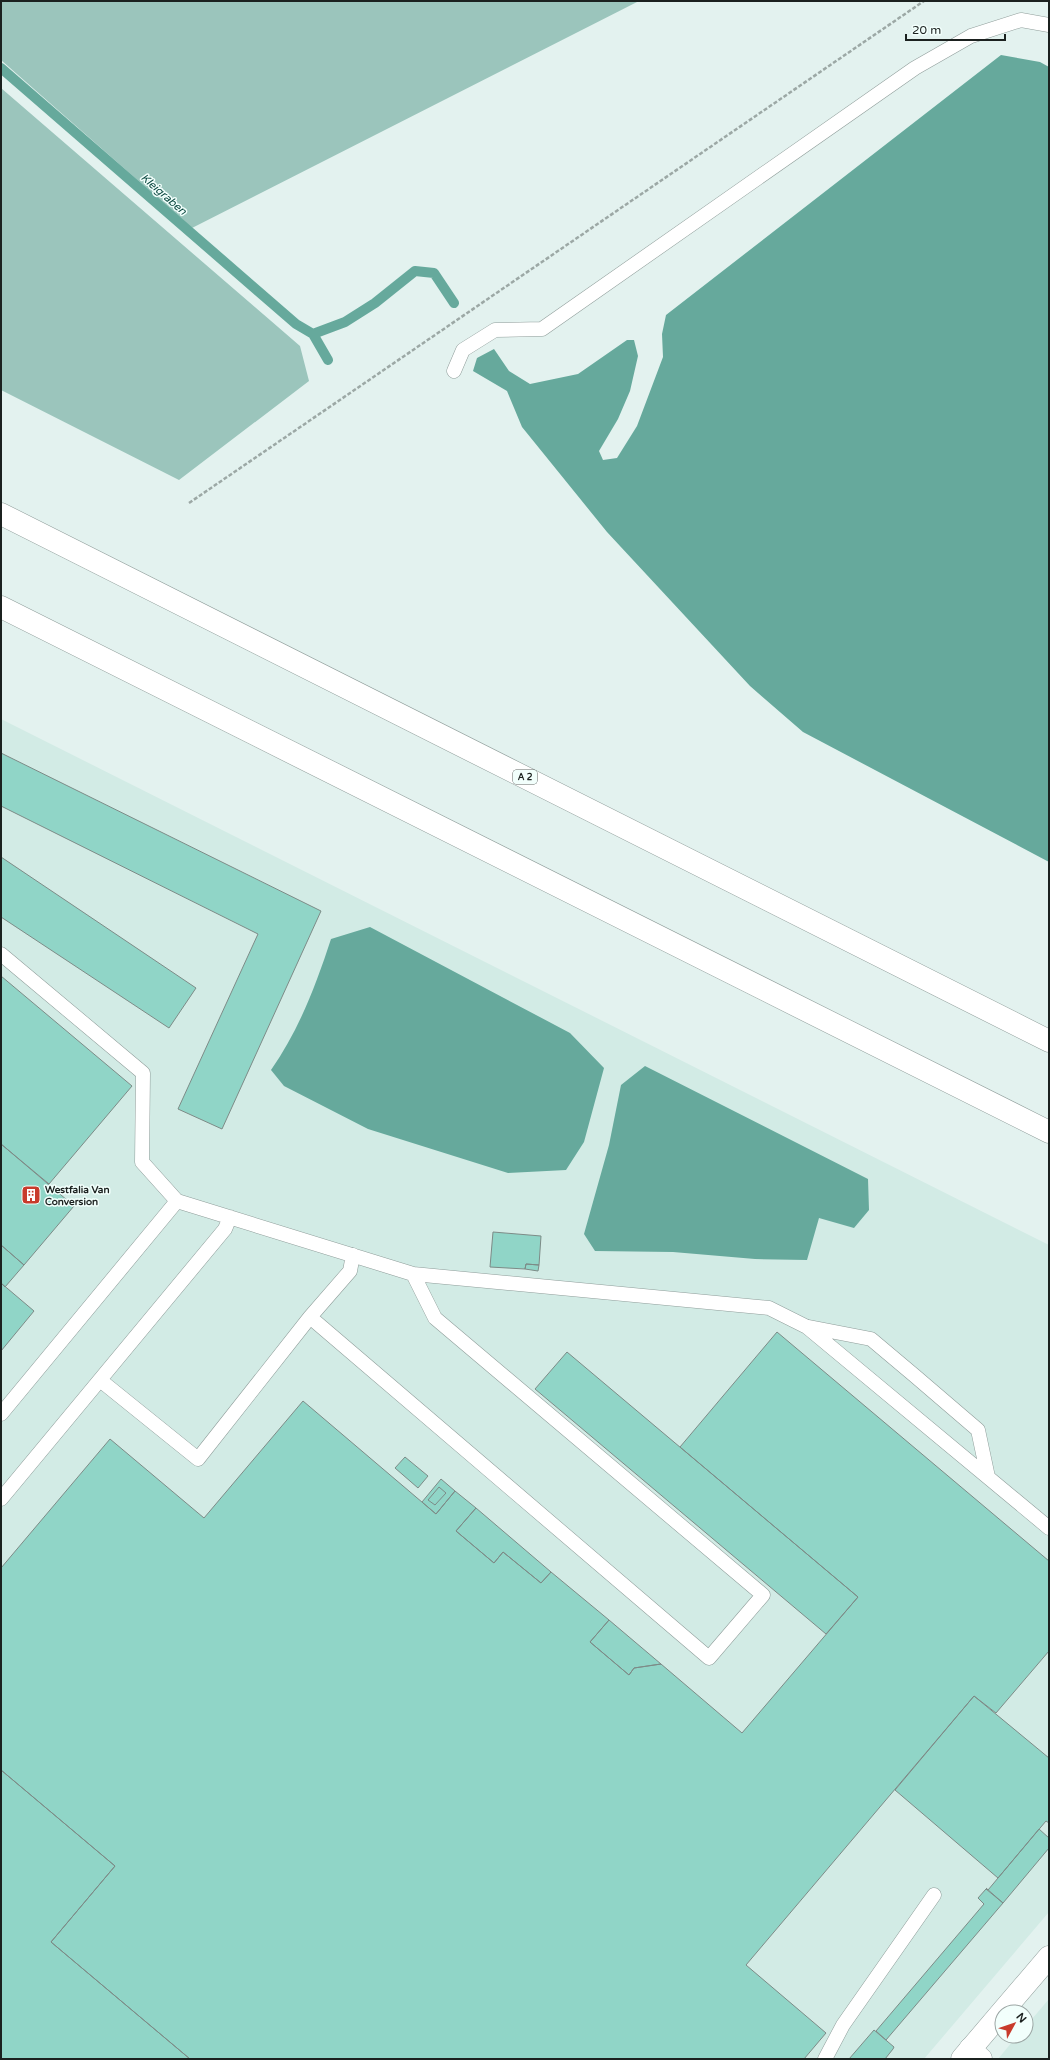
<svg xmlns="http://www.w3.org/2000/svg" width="1050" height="2060" font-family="'Varela Round',sans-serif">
	<rect width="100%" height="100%" fill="#e3f2ef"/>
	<path fill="#d2ebe5" d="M1,719L1049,1245V1912L924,2059H1Z
		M1049,1999V2059H998L1017,2036H1026V2026Z"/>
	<path fill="#9bc5bc" d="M1,1H639L192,228L1,60Z
		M1,88L300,346L309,381L179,480L1,390Z"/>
	<path fill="#66a99c" d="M1001,55L1040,62L1049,67V862L803,732L750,686L607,532L522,427L507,391L473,371L477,358L494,349L509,371L530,384L578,374L627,340H634L638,356L630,391L618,419L599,451L603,460L617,458L637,426L663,357L662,334L666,315Z
		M370,927L570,1033L604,1068L584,1142L566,1170L508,1173L368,1129L284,1086L271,1070C299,1030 316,985 331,939Z
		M645,1066L868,1179L869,1210L854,1228L819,1218L807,1260L755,1259L673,1252L595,1251L584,1234L609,1145L621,1085Z"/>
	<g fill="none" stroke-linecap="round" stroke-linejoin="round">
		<path stroke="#66a99c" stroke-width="10" d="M1,68L296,324L313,334L345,322L375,303L415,271L434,273L454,303
			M313,334L328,360"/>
	</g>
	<path fill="#90d5c7" stroke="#7d8b87" d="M1,753L321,911L222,1129L178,1109L258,934L1,806Z
		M1,857L196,988L169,1028L1,917Z
		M1,976L132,1086L49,1184L1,1144Z
		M1,1144L74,1206L24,1265L1,1245Z
		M493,1232L541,1236L539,1265L526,1264L525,1269L490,1267Z
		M1,1245L24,1265L5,1287L1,1283Z
		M526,1264L539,1265L538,1271L525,1269Z
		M1,1283L34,1311L1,1351Z
		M777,1332L1049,1561V1651L996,1713L974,1696L746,1965L826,2033L804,2059H190L51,1942L115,1866L1,1770V1568L110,1439L204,1518L303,1401L436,1514L455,1491L476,1508L456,1531L494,1563L503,1552L541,1583L551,1572L609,1620L590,1642L629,1675L634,1668L661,1664L742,1733L858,1597L680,1447Z
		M567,1352L858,1597L826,1634L535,1389Z
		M405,1457L428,1476L418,1488L395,1468Z
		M441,1479L455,1491L436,1514L422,1502Z
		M439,1487L446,1493L435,1505L428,1500Z
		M476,1508L551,1572L541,1583L503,1552L494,1563L456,1531Z
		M609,1620L661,1664L634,1668L629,1675L590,1642Z
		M974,1696L1049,1758V1823L1046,1821L998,1878L895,1790Z
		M1,1770L115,1866L51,1942L190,2059H1Z
		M1039,1829L1049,1838V1848L1003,1903L986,1888L988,1890Z
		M986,1889L1003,1903L886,2040L876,2031L984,1904L978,1898Z
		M874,2030L894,2047L893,2049L885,2059H849Z"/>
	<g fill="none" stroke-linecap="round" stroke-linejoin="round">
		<g stroke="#8f9d9a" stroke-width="15">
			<path id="service" d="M454,371L463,350L495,330L542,329L915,68L971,36L1021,20L1049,25
				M1,954L143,1073L142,1162L177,1201
				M310,1317L709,1658L763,1595L435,1318L413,1274
				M809,1327L871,1339L915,1376L978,1430L988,1477
				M100,1380L198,1459L310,1317L350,1271L353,1255
				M1,1414L177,1201L413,1274L769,1308L807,1327L1049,1528
				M1,1499L225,1229L230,1217
				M825,2059L843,2025L934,1895"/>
		</g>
		<g stroke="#8f9d9a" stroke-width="23">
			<path id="minor" d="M970,2049L981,2059"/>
		</g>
		<g stroke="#8f9d9a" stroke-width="23">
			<path id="secondary" d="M1002,2012L1049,1957
				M962,2059L1002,2012"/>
		</g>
		<g stroke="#8f9d9a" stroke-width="23">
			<path id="motorway" d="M1,514L1049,1041
				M1,607L1049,1132"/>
		</g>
		<path stroke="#9ca8a5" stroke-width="2.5" stroke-dasharray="4 2" stroke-linecap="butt" d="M189,503L924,1"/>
		<use href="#service" stroke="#fff" stroke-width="14"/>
		<use href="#minor" stroke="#fff" stroke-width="22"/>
		<use href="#secondary" stroke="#fff" stroke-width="22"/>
		<use href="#motorway" stroke="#fff" stroke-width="22"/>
	</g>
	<defs>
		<g id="building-square" transform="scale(1)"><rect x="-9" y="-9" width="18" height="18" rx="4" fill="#c83b2c" stroke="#f2fffc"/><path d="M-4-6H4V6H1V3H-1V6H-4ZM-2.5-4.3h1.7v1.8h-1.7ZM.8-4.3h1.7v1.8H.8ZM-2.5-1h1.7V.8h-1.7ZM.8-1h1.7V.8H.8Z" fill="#fff"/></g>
	</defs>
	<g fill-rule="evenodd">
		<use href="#building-square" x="31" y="1195"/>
	</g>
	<g text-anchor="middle" stroke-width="3" stroke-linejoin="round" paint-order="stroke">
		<rect fill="#f2fffc" stroke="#5c6461" stroke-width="1" x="513" y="770" width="24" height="14" rx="3"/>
		<g font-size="9" font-weight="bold" fill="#1b211f">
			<text x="525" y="780">A 2</text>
		</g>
		<g font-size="10" font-weight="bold" fill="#1b211f" stroke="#f2fffc" text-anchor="start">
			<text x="45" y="1193">Westfalia Van<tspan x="45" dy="12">Conversion</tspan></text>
		</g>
		<g font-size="11" font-style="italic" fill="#07463d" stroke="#f2fffc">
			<text transform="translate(164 194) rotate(41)" y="4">Kleigraben</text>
		</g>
	</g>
	<rect width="1050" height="2060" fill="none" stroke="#1b211f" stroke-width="4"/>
	<g transform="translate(1014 2024) rotate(50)"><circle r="19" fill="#f2fffc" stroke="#9ca6a4"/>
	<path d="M0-3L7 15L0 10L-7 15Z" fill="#c83b2c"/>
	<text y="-6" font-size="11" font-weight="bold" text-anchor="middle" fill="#1b211f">N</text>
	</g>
	<path d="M906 34v6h99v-6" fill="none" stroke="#1b211f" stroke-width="2"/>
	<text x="912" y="34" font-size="12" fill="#1b211f" stroke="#f2fffc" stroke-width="3" paint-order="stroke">20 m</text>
</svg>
